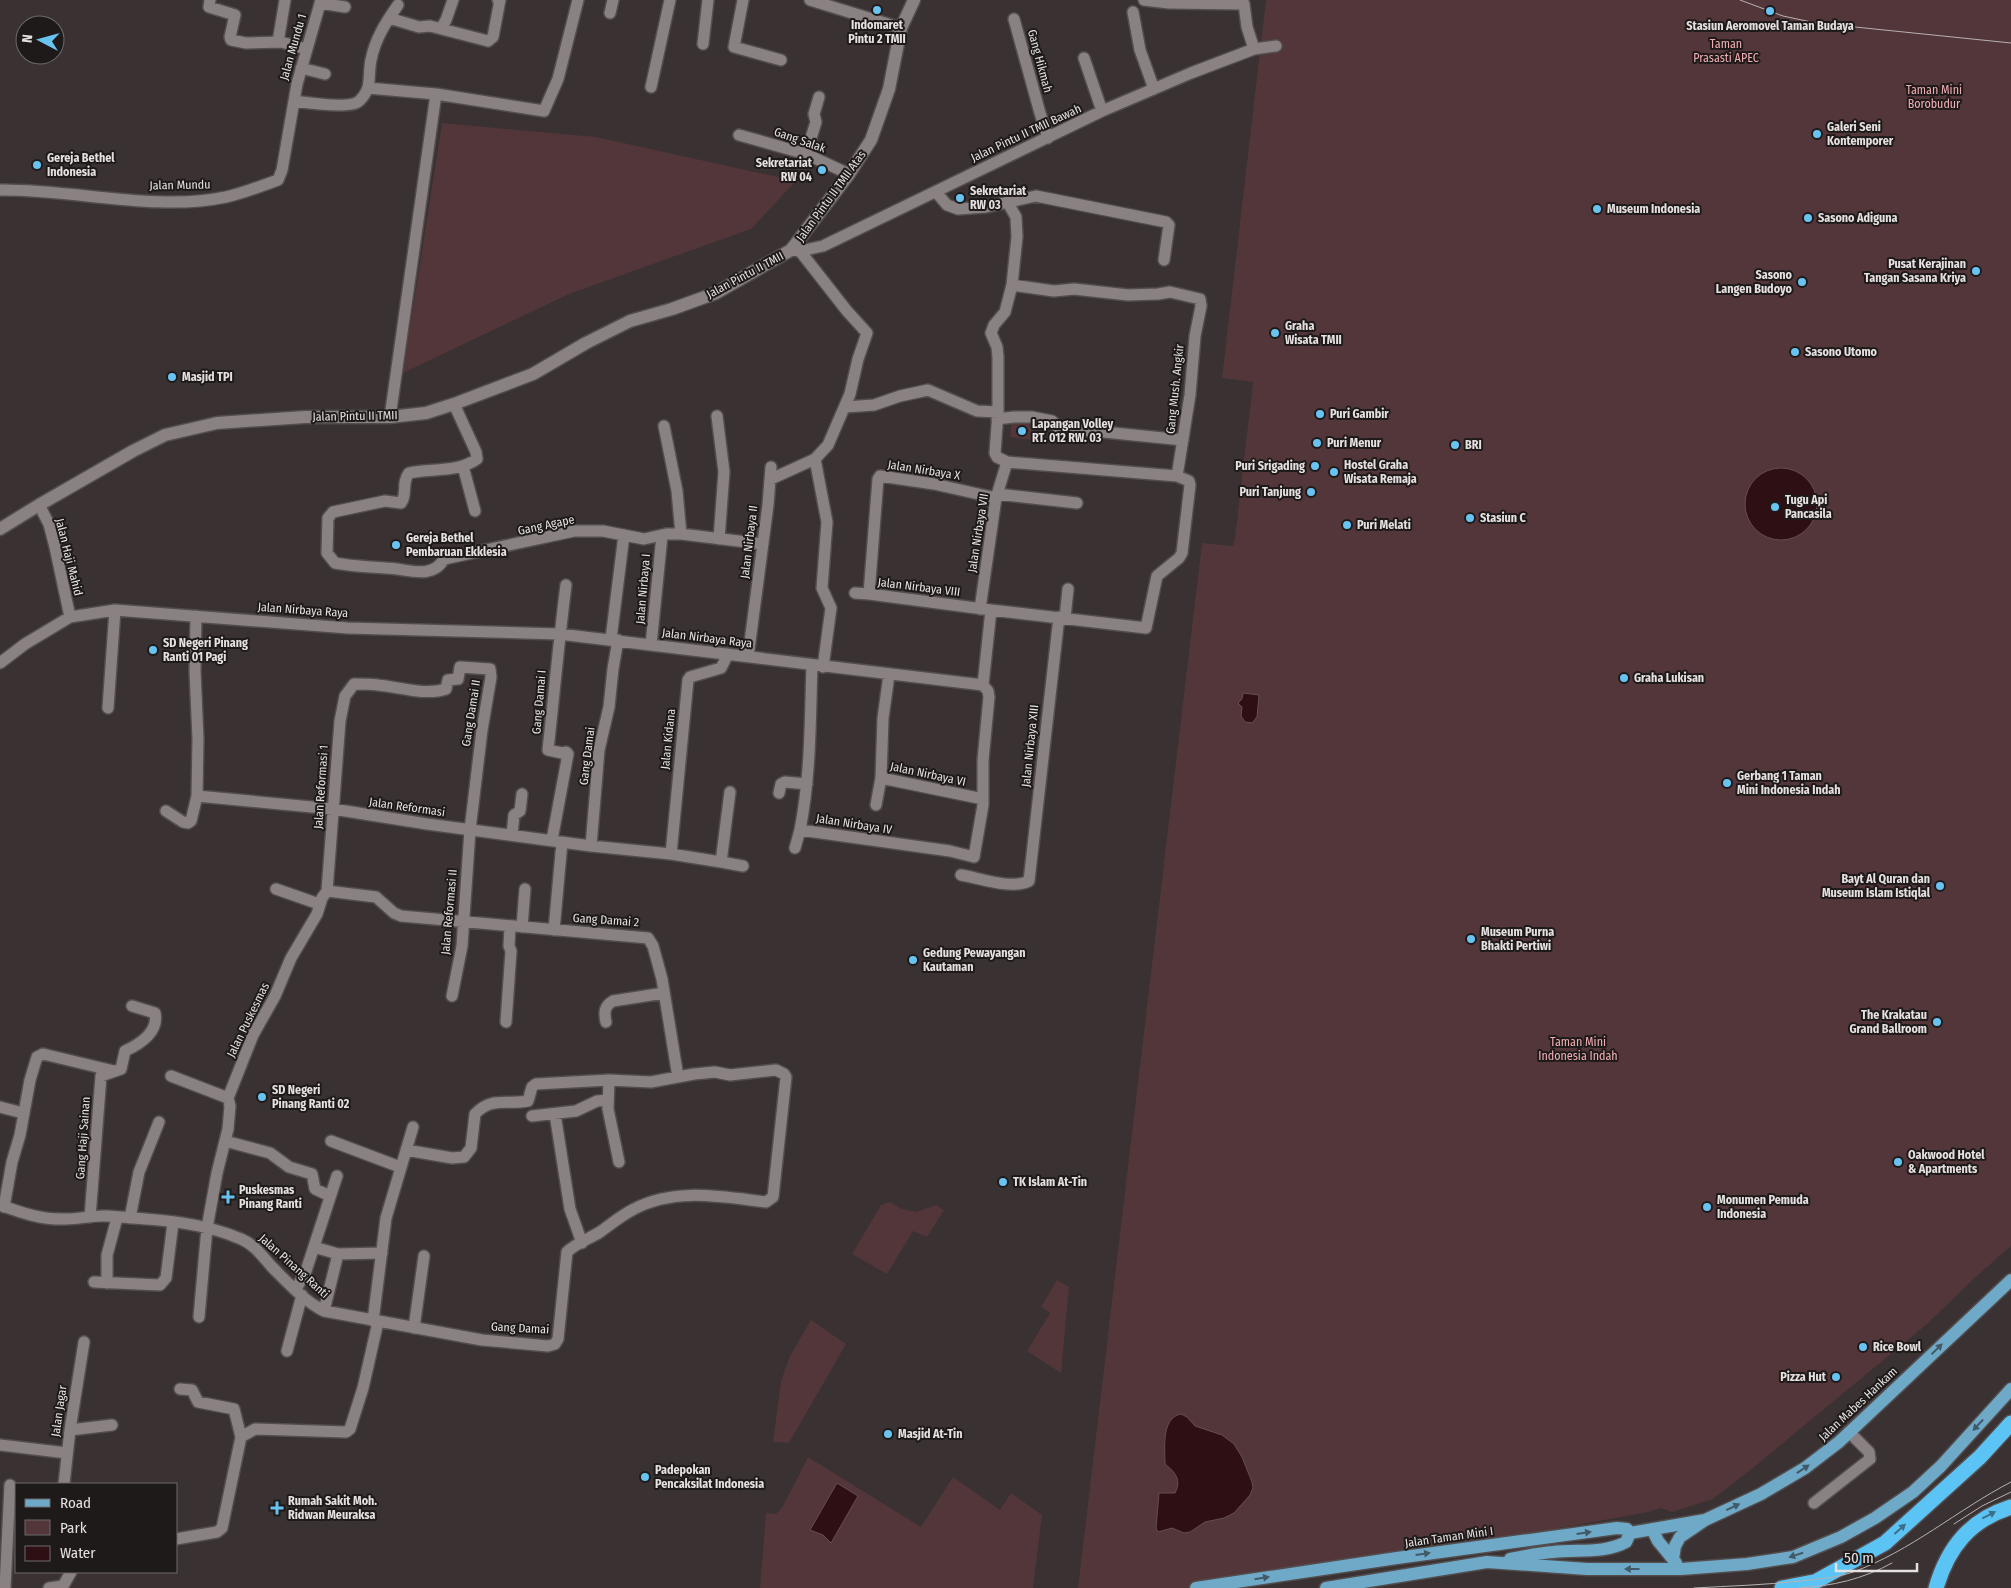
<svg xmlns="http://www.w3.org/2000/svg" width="2011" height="1588" font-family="'Fira Sans Condensed',sans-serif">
	<rect width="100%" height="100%" fill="#393132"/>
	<path fill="#523639" d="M1266,0H2011V1246L1978,1275L1927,1324L1753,1468L1713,1499L1672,1512L1661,1508L1649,1512L1504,1538L1185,1588H1078L1202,543L1233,546L1235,538L1253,382L1222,378Z
		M442,123L596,137L796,181L751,229L569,294L403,373Z
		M1012,421L1035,424L1033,440L1010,437Z
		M890,1202L902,1209L916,1212L936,1205L944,1210L927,1237L913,1231L887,1274L852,1254L881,1205Z
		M1057,1280L1069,1287L1061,1373L1027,1351L1050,1313L1041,1307Z
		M811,1320L846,1344L789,1443L773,1442L781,1381L790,1356Z
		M808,1457L921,1527L953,1477L1000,1510L1011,1493L1042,1515L1033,1588H760L766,1513L776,1514L782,1508Z"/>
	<path fill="#2e1014" stroke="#654e52" d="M1745 504a36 36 0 1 1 72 0a36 36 0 1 1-72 0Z
		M1243,693L1259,695L1257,717L1252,723L1245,722L1241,716L1242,707L1238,703L1242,699Z
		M1181,1414L1187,1417L1195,1426L1222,1435L1234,1444L1242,1457L1252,1482L1253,1488L1250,1495L1234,1513L1224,1518L1205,1522L1190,1532L1184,1533L1172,1528L1158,1532L1156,1528L1159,1493H1175C1182,1480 1175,1472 1165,1464C1165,1448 1161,1418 1181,1414Z
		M837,1483L858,1496L831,1543L823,1535L810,1530Z"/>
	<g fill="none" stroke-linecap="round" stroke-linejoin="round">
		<g stroke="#534d4e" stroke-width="14">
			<path id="street" d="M210,0L209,7L235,15L230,37L231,40L246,43L281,42L306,49
				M743,0L734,47L781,60
				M810,0L901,28
				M1144,0L1169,3L1244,4L1247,27L1254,49
				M320,3L345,7
				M1133,12L1140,50L1154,89
				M610,13L613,0
				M389,18L419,27L430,26L488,41L493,37L500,0H498
				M1014,19L1040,113L1048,138
				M441,29L446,20L453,0
				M278,42L285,0
				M703,44L708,0
				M1084,58L1102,111
				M301,68L325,74
				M651,87L670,0
				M368,88L436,94L544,111L558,79L578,0
				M294,101C308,103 344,108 356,103C361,101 367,92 368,87C370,79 369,69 371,60C375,39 386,22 398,5
				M739,135L806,154L849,174
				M806,154L816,122L814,114L819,97
				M0,190C73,189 155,212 226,197C244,193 261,186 278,180L282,170L297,84L321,0
				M936,192L947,205L958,209L986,207L1036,196L1166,222L1169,225L1164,260
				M791,250L800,251L823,246L1102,111L1191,73L1254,49L1276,46
				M1012,285L1054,291L1074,289L1128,295L1158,294L1170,292L1200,299L1201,306L1195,336L1190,395L1177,476
				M454,404L476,452L477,459C457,473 431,468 409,473C401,483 408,494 401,503L385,501L333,512L328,518L327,553L335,563C352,566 368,567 386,568C405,568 432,581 444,559L574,531H603L644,539L666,534H681L763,544
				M845,407L874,405L900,396L928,390L977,411L998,412
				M717,416L724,472L719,539
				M390,417L436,94
				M997,419L1014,417H1032L1052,421L1058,427L1067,431L1084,430L1183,440
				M664,426L677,491L681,534
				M815,459L827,522L822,588L831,608L823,667
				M463,466L475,511
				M771,479L815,459L828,445L850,394L858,359L867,333L847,311L800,251
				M997,494L1077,503
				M39,505L49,524L55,547L70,617
				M855,593L869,594
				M980,609L996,498L1007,462
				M991,610L869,594L878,479L880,476L934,484L996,498
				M196,616L195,671L198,739L197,796L333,809L427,824L591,846L671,854L721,862L730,792
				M1065,618L1068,589
				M611,639L624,535
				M651,645L662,536
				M748,657L768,505L771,467
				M0,663L25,644L70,617L115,610L348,628L559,634L983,685L991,610L1146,628L1157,576L1179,558L1182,553L1190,485L1189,481L1177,476L1007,462L997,457L995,453L998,412V357L997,347L991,333L994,325L1005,312L1012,285L1017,237L1016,217L1008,203
				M812,665C810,721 811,773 800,830L950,851L974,857L983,805V760L989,697L988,691L983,685
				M889,675L883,718L881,778L983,799
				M108,708L115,610
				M779,793L781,784L785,782L807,784
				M876,805L881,778
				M166,811L183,822L188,823L191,821L197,796
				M512,835L514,815L520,811L522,794
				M552,840L568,754L566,752L562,753L548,750C554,695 559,640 566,585
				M591,846L599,750L609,707L613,669L618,640
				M795,848L800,830
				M671,854L688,680L690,677L721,668L728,654
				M721,862L743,866
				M961,875C980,878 1011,890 1029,881L1059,617
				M276,889L319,904
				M327,891L340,721L345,696L354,684C362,684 370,684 378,685C399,687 425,696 446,689L448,680L458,679L460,667L490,669L491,677L482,730L470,830L462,946L452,996
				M327,891L376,897L394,913L401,916L648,938L653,946L662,979L678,1077
				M522,927L525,889
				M554,930L562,842
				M506,1022L511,951L509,946L510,926
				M606,1022C604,1013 604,1006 613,1001L664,993
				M171,1076L228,1098
				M609,1080L608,1109L619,1162
				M0,1107L23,1113
				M555,1114L570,1209L582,1243
				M532,1116L576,1111L597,1101L608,1100
				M225,1141L270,1153L289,1167L312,1174L315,1189L330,1196
				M331,1141L400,1167
				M0,1205C22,1213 42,1220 66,1219C80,1219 94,1215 107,1216C151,1219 200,1221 241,1239C254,1244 263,1257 272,1267C287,1282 304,1301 324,1311L482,1340L548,1346L555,1344L558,1339L567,1252C576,1243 589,1239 600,1232C611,1224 622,1215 634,1209C675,1187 723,1197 766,1202L773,1197L786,1077L784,1074L776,1070L730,1075L715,1072L694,1074L651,1082L609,1080L536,1084L532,1087L528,1101C508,1105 492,1096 475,1114L471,1148L464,1157L452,1158L406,1150
				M4,1207L12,1162L20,1135L30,1080L37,1057L43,1054L114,1071
				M90,1217L101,1076L121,1069L125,1051C140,1044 159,1032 155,1013L132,1006
				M130,1218L139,1172L159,1122
				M314,1247L338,1254L382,1253
				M94,1282L160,1285L166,1278L173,1223
				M107,1283V1255L117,1218
				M296,1289L306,1271L337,1176
				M324,1311L338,1254
				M199,1317L207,1228L217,1173L228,1129L230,1106L228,1098L253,1035L275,996L291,958L317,914L322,898L327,891
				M373,1321L386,1218L413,1127
				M414,1328L424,1256
				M287,1351L302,1295
				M180,1389L192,1390L198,1402L234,1409L241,1437
				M70,1430L112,1425
				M0,1445L67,1453
				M64,1484L70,1430L84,1342
				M1814,1503L1870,1459L1869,1452L1849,1432
				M176,1539L217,1532L222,1528L241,1437L255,1429L346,1432L350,1429L363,1388L378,1322
				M5,1588L10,1485
				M49,1588L63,1586L71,1572"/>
		</g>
		<g stroke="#534d4e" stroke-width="15">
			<path id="secondary" d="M0,529L39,505L133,451L165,435L217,423L305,417H390L426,413L454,404L533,374L586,343L630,321L672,309L716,293L791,250L849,174L871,140L889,89L901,28L914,0"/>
		</g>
		<g stroke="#534d4e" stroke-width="15">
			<path id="primary" d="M1652,1529L1658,1541L1676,1563
				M1510,1559C1525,1556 1539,1553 1553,1552C1577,1549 1604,1554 1626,1542L1630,1533
				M1673,1559L1675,1546L1680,1537L1705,1520L1761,1494L1805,1468L1839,1442L2011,1280
				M1196,1588L1397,1558L1617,1528L1627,1529L1630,1533L1705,1520
				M1326,1588L1487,1562L1587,1569H1681L1747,1564L1793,1557L1841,1537L1875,1518L1913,1492L1941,1466L2011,1389"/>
		</g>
		<g stroke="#534d4e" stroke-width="18">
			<path id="highway" d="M1782,1588L1813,1582
				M1804,1588L1885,1543L1980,1457L2011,1423
				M1936,1588C1948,1547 1970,1520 2011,1507"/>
		</g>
		<use href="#street" stroke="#8a8182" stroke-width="11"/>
		<use href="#secondary" stroke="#8a8182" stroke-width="12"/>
		<use href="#primary" stroke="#6ea9c7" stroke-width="12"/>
		<use href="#highway" stroke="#5cc3f5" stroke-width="15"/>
		<path stroke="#b8b1b2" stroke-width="1" d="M1740,0L1783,16L1816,23L2011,43
			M1954,1524L1982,1506L2011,1492
			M1694,1588C1729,1586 1765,1585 1800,1581C1818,1579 1836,1578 1853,1572C1911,1551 1957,1510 2011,1482
			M1799,1588C1833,1586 1863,1579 1892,1563"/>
	</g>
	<defs><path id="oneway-solid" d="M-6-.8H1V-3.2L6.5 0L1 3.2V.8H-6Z" transform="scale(1.25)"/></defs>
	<g fill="#425a68">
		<use href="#oneway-solid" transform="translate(1937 1349) rotate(-44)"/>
		<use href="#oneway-solid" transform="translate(1978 1425) rotate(133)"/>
		<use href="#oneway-solid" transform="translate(1803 1469) rotate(-33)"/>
		<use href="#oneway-solid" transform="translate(1733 1507) rotate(-25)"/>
		<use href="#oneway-solid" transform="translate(1584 1533) rotate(-8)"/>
		<use href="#oneway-solid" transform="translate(1423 1554) rotate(-8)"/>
		<use href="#oneway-solid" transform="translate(1796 1555) rotate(162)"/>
		<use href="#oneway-solid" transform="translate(1632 1569) rotate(180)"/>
		<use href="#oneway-solid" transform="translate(1262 1578) rotate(-9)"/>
	</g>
	<g fill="#3d6e88">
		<use href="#oneway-solid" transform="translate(1989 1515) rotate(-27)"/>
		<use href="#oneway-solid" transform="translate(1900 1529) rotate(-42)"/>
	</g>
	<g fill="#69c3f1" stroke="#1e1a1a" stroke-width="2">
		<circle cx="877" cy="10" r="5"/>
		<circle cx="1770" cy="11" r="5"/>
		<circle cx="1817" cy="134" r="5"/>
		<circle cx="37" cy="165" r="5"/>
		<circle cx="822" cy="170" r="5"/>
		<circle cx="960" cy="198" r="5"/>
		<circle cx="1597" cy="209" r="5"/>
		<circle cx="1808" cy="218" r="5"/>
		<circle cx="1976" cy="271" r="5"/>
		<circle cx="1802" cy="282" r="5"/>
		<circle cx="1275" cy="333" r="5"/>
		<circle cx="1795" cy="352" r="5"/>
		<circle cx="172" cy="377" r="5"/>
		<circle cx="1320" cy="414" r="5"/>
		<circle cx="1022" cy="431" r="5"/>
		<circle cx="1317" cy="443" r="5"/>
		<circle cx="1455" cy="445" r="5"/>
		<circle cx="1315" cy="466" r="5"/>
		<circle cx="1334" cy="472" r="5"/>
		<circle cx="1311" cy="492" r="5"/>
		<circle cx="1775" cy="507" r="5"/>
		<circle cx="1470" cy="518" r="5"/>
		<circle cx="1347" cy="525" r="5"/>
		<circle cx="396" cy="545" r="5"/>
		<circle cx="153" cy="650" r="5"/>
		<circle cx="1624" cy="678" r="5"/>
		<circle cx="1727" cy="783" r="5"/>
		<circle cx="1940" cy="886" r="5"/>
		<circle cx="1471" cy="939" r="5"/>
		<circle cx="913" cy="960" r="5"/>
		<circle cx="1937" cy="1022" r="5"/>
		<circle cx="262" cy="1097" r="5"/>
		<circle cx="1898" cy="1162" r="5"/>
		<circle cx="1003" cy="1182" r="5"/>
		<path d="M225.5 1189.5h5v5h5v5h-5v5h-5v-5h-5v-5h5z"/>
		<circle cx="1707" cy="1207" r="5"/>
		<circle cx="1863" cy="1347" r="5"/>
		<circle cx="1836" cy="1377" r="5"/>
		<circle cx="888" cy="1434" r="5"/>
		<circle cx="645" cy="1477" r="5"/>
		<path d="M274.5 1500.5h5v5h5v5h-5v5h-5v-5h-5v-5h5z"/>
	</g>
	<g text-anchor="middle" stroke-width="4" stroke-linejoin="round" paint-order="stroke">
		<g font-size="12" font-weight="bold" fill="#e6e0e1" stroke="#1e1a1a" text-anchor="start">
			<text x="877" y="29" text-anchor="middle">Indomaret<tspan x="877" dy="14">Pintu 2 TMII</tspan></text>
			<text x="1770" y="30" text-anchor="middle">Stasiun Aeromovel Taman Budaya</text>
			<text x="1827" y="131">Galeri Seni<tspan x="1827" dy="14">Kontemporer</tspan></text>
			<text x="47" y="162">Gereja Bethel<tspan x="47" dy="14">Indonesia</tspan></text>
			<text x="812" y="167" text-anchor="end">Sekretariat<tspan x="812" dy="14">RW 04</tspan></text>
			<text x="970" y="195">Sekretariat<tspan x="970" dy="14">RW 03</tspan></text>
			<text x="1607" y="213">Museum Indonesia</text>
			<text x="1818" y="222">Sasono Adiguna</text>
			<text x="1966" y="268" text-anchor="end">Pusat Kerajinan<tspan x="1966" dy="14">Tangan Sasana Kriya</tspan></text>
			<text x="1792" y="279" text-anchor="end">Sasono<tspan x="1792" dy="14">Langen Budoyo</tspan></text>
			<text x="1285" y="330">Graha<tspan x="1285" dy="14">Wisata TMII</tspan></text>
			<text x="1805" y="356">Sasono Utomo</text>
			<text x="182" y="381">Masjid TPI</text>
			<text x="1330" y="418">Puri Gambir</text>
			<text x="1032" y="428">Lapangan Volley<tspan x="1032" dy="14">RT. 012 RW. 03</tspan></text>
			<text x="1327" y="447">Puri Menur</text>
			<text x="1465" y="449">BRI</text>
			<text x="1344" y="469">Hostel Graha<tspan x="1344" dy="14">Wisata Remaja</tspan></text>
			<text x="1305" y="470" text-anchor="end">Puri Srigading</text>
			<text x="1301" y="496" text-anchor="end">Puri Tanjung</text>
			<text x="1785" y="504">Tugu Api<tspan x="1785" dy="14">Pancasila</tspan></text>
			<text x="1480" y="522">Stasiun C</text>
			<text x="1357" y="529">Puri Melati</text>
			<text x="406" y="542">Gereja Bethel<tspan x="406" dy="14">Pembaruan Ekklesia</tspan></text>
			<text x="163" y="647">SD Negeri Pinang<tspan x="163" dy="14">Ranti 01 Pagi</tspan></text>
			<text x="1634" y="682">Graha Lukisan</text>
			<text x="1737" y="780">Gerbang 1 Taman<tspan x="1737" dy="14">Mini Indonesia Indah</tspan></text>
			<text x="1930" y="883" text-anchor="end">Bayt Al Quran dan<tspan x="1930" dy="14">Museum Islam Istiqlal</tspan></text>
			<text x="1481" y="936">Museum Purna<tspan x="1481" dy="14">Bhakti Pertiwi</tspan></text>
			<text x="923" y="957">Gedung Pewayangan<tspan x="923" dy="14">Kautaman</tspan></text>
			<text x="1927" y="1019" text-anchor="end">The Krakatau<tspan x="1927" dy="14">Grand Ballroom</tspan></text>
			<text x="272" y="1094">SD Negeri<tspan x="272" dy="14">Pinang Ranti 02</tspan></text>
			<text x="1908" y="1159">Oakwood Hotel<tspan x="1908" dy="14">&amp; Apartments</tspan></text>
			<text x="1013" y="1186">TK Islam At-Tin</text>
			<text x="239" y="1194">Puskesmas<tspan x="239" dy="14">Pinang Ranti</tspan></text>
			<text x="1717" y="1204">Monumen Pemuda<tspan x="1717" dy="14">Indonesia</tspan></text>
			<text x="1873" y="1351">Rice Bowl</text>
			<text x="1826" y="1381" text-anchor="end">Pizza Hut</text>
			<text x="898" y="1438">Masjid At-Tin</text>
			<text x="655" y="1474">Padepokan<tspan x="655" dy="14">Pencaksilat Indonesia</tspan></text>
			<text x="288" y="1505">Rumah Sakit Moh.<tspan x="288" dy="14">Ridwan Meuraksa</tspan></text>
		</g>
		<g font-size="12" fill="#f2aeb3" stroke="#1e1a1a">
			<text x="1726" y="48">Taman<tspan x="1726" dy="14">Prasasti APEC</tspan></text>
			<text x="1934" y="94">Taman Mini<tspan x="1934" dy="14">Borobudur</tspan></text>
			<text x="1578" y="1046">Taman Mini<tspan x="1578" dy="14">Indonesia Indah</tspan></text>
		</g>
		<g font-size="12" fill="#e6e0e1" stroke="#1e1a1a">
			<text transform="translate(293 47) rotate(-74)" y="4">Jalan Mundu 1</text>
			<text transform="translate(1040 61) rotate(75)" y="4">Gang Hikmah</text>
			<text transform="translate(1026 133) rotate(-25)" y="4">Jalan Pintu II TMII Bawah</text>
			<text transform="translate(800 140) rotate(19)" y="4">Gang Salak</text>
			<text transform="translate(180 185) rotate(-1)" y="4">Jalan Mundu</text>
			<text transform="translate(831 196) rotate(-54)" y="4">Jalan Pintu II TMII Atas</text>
			<text transform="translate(745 275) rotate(-28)" y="4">Jalan Pintu II TMII</text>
			<text transform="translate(1175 389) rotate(-84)" y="4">Gang Mush. Angkir</text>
			<text transform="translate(355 416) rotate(-1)" y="4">Jalan Pintu II TMII</text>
			<text transform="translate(924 470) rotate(9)" y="4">Jalan Nirbaya X</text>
			<text transform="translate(546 525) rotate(-12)" y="4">Gang Agape</text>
			<text transform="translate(978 533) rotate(-81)" y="4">Jalan Nirbaya VII</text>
			<text transform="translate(749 542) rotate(-83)" y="4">Jalan Nirbaya II</text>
			<text transform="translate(69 557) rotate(76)" y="4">Jalan Haji Mahid</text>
			<text transform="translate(919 587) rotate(7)" y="4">Jalan Nirbaya VIII</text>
			<text transform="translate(643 589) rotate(-85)" y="4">Jalan Nirbaya I</text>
			<text transform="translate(303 610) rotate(4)" y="4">Jalan Nirbaya Raya</text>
			<text transform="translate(707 638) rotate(7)" y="4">Jalan Nirbaya Raya</text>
			<text transform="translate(539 702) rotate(-85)" y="4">Gang Damai I</text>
			<text transform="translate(471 713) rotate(-81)" y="4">Gang Damai II</text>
			<text transform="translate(668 739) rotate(-84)" y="4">Jalan Kidana</text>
			<text transform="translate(1030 746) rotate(-84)" y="4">Jalan Nirbaya XIII</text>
			<text transform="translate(587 756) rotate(-83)" y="4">Gang Damai</text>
			<text transform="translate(928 774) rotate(12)" y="4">Jalan Nirbaya VI</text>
			<text transform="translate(321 787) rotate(-86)" y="4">Jalan Reformasi 1</text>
			<text transform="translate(407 807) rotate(8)" y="4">Jalan Reformasi</text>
			<text transform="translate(854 824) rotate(9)" y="4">Jalan Nirbaya IV</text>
			<text transform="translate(449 912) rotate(-85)" y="4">Jalan Reformasi II</text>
			<text transform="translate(606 920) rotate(4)" y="4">Gang Damai 2</text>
			<text transform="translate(248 1020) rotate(-64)" y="4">Jalan Puskesmas</text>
			<text transform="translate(83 1138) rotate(-86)" y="4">Gang Haji Sainan</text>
			<text transform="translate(294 1266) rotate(42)" y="4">Jalan Pinang Ranti</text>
			<text transform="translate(520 1328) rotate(3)" y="4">Gang Damai</text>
			<text transform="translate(1858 1404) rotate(-43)" y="4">Jalan Mabes Hankam</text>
			<text transform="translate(59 1411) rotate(-82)" y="4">Jalan Jagar</text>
			<text transform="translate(1449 1537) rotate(-8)" y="4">Jalan Taman Mini I</text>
		</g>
	</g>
	<rect x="15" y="1483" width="162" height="90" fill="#1e1a1a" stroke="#6e696a"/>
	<rect x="25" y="1499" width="25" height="8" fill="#6ea9c7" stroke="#6e696a"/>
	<text x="60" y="1508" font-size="15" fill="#e6e0e1">Road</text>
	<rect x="25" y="1520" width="25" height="15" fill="#523639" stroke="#6e696a"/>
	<text x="60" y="1533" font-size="15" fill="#e6e0e1">Park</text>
	<rect x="25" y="1546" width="25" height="15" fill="#2e1014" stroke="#6e696a"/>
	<text x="60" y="1558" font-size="15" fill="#e6e0e1">Water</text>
	<g transform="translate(40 40) rotate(276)"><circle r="24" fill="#1e1a1a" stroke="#6e696a"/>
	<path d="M0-4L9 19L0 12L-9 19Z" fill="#69c3f1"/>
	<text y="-8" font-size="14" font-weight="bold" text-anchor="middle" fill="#e6e0e1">N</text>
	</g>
	<path d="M1836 1563v8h81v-8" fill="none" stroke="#e6e0e1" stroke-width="2.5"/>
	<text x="1844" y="1563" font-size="15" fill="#e6e0e1" stroke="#1e1a1a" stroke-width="4" paint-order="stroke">50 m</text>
</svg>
